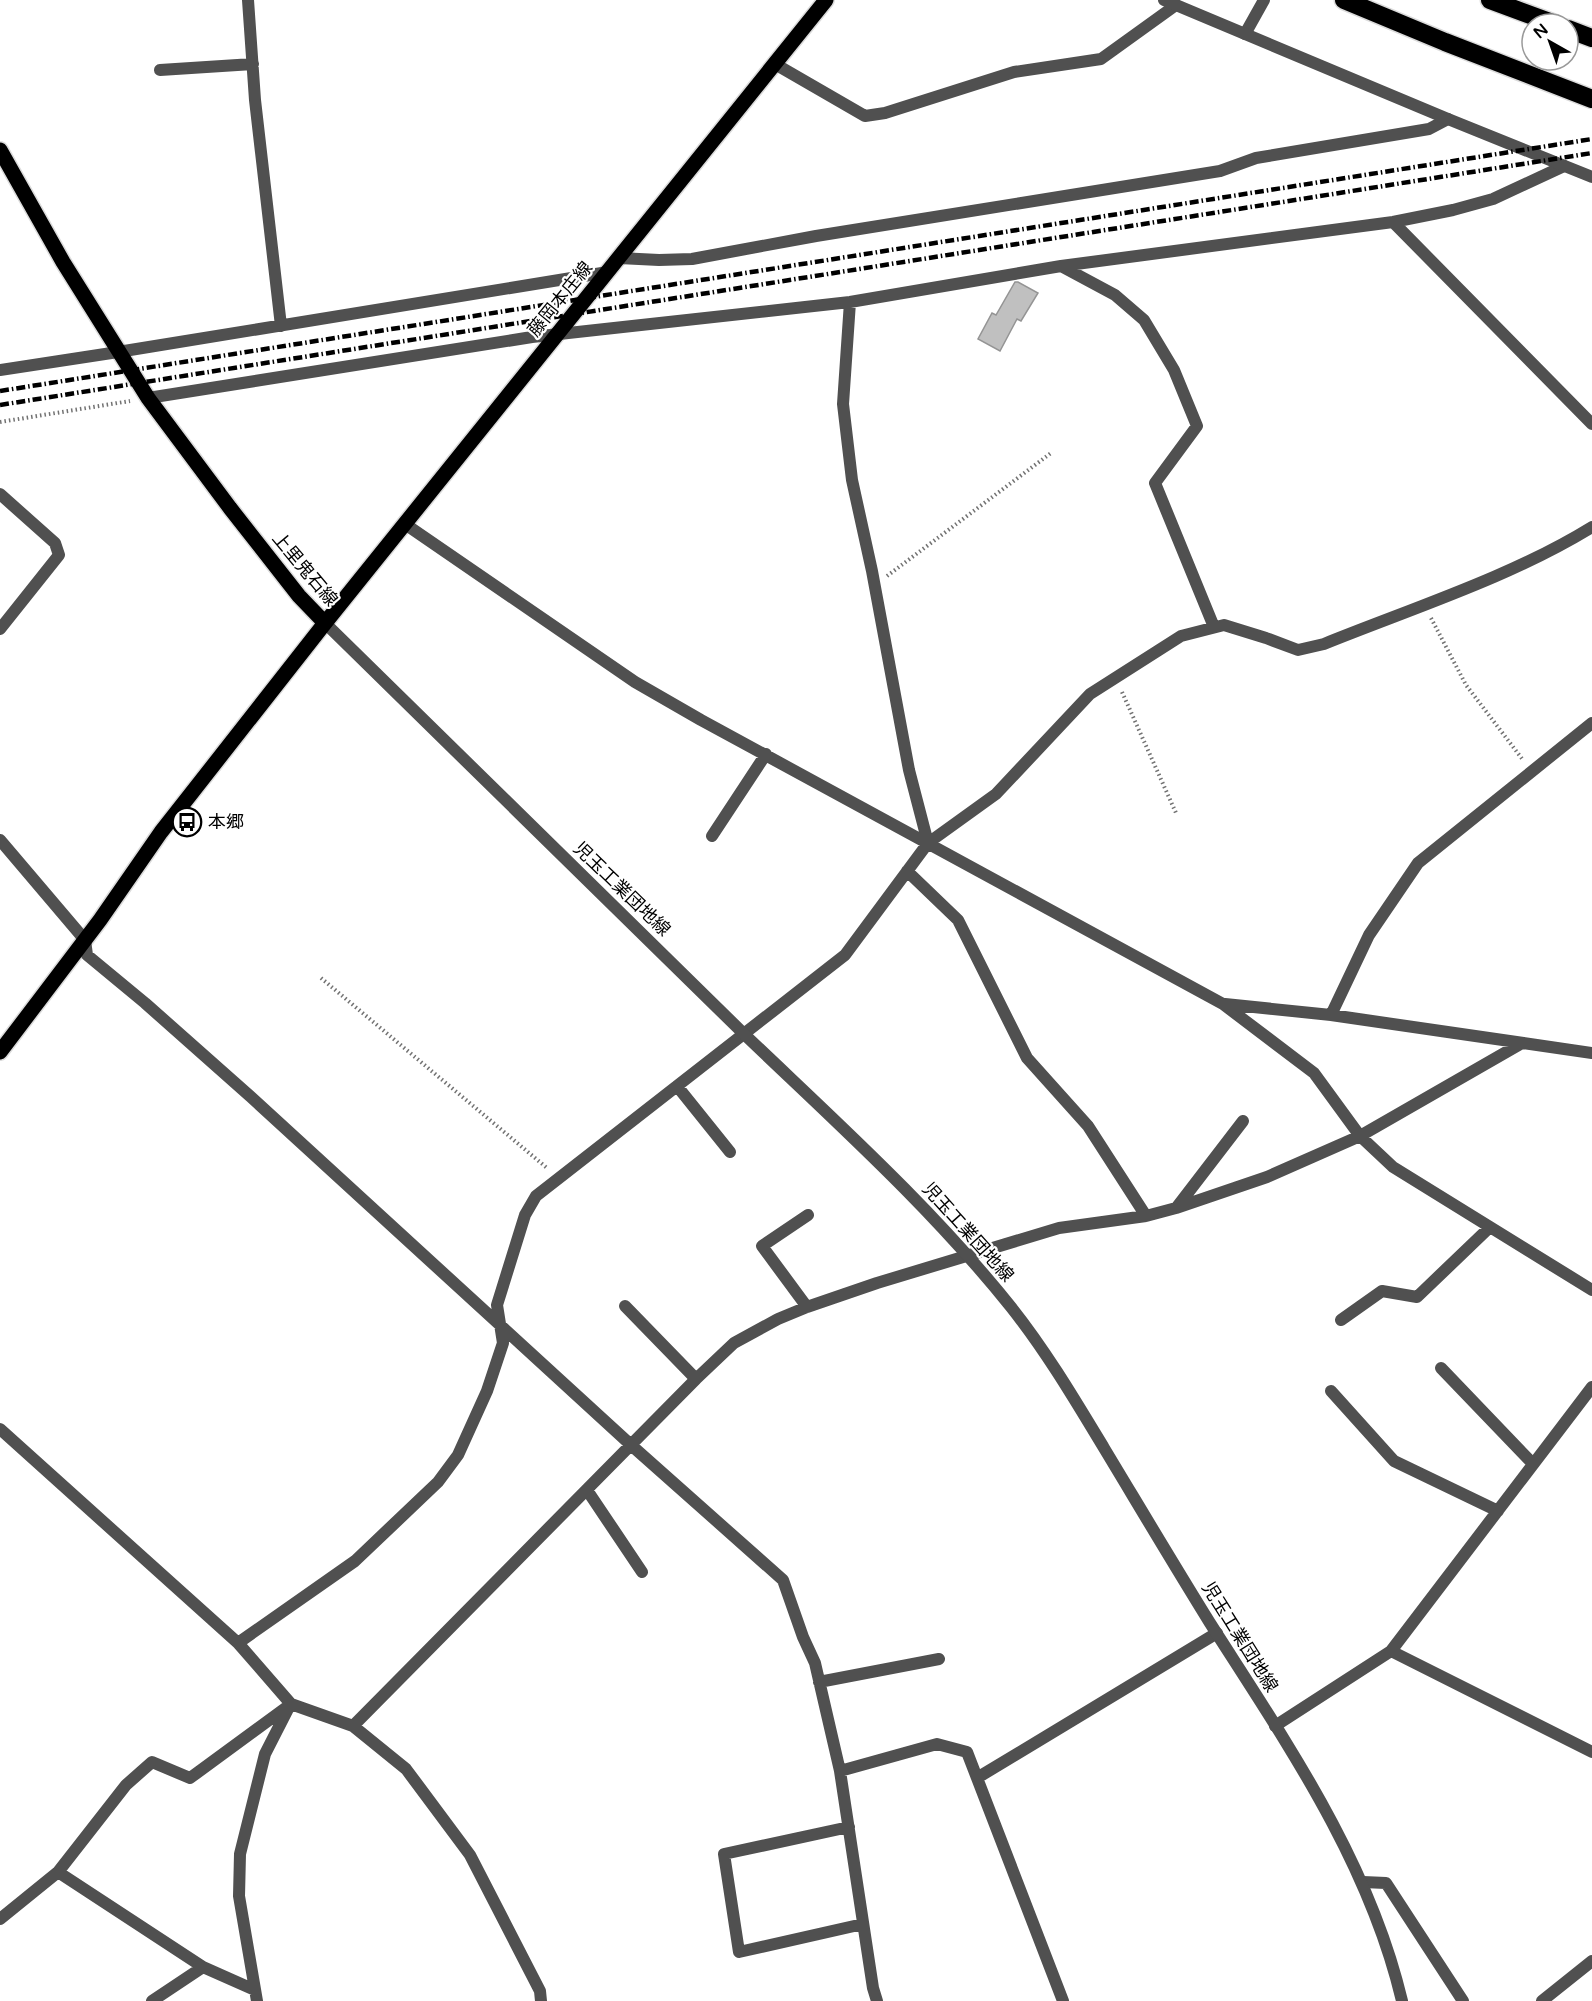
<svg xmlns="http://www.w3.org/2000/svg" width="1592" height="2001" font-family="'Varela Round','Noto Sans JP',sans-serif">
	<rect width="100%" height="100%" fill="#fff"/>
	<path fill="#c0c0c0" stroke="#949494" stroke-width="1.5" d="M1015,282H1018L1038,293L1021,321L1017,319L1000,351L978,339L992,313L996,315Z"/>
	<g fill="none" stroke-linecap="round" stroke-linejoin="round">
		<g stroke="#dbdbdb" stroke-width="18">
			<path id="primary" d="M0,150L63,262L148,398L230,508L299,596L325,623
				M0,1052L100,920L161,832L325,623L826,0"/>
		</g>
		<g stroke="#dbdbdb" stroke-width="21">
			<path id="motorway" d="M1344,0L1445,42L1592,99
				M1490,0L1555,24
				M1568,29L1592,38"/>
		</g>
		<path stroke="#727272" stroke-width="4" stroke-dasharray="1.5 3" stroke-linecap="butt" d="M0,422L130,401
			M887,576L1051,453
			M1431,618L1466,685L1523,760
			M1122,692L1176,813
			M321,978L547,1168"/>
		<path stroke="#505050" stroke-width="12" d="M248,0L255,100L281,326
			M1245,34L1264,0
			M775,64L865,116L885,113L1014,72L1101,59L1176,5
			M160,70L253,64
			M1393,222L1592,424
			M619,258L659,260L692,259L816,236L1220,171L1256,158L1429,129L1448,119
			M1061,266L1115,295L1144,320L1174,370L1197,426L1155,483L1214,627
			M850,302L843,404L852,480L872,571L909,770L928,843
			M118,352L608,272
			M148,398L532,337L850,302L1061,266L1393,222L1453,210L1493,199L1564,166
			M0,494L55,543L59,555L0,629
			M405,524L635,682L701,720L1223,1004L1314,1073L1360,1136L1393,1167L1592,1290
			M712,836L766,754
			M907,871L958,920L1027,1058L1088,1126L1146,1216
			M85,940L87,955L145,1003L251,1097L631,1445L783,1580L803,1637L815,1663L840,1771L873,1988L877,2001
			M1225,1004L1331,1015L1592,1053
			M1331,1015L1369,935L1418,863L1592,723
			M677,1086L730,1152
			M1177,1207L1243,1121
			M625,1306L696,1379
			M807,1307L762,1246L808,1215
			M1341,1320L1382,1291L1417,1297L1490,1227
			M1441,1368L1533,1464
			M1331,1391L1394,1461L1498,1511
			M0,1429L238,1643L291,1704L353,1726L406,1769L470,1855L540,1991L541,2001
			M587,1490L642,1572
			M238,1643L355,1561L438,1482L458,1455L487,1391L503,1343L497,1305L525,1215L536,1196L845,955L928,843L996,794L1090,694L1181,636L1224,625L1266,638L1298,650L1324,644C1413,608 1511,577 1592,527
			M1391,1651L1592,1752
			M819,1682L939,1659
			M353,1726L696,1379L734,1343L778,1319L807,1307L877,1283L1059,1228L1146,1216L1176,1208L1267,1177L1360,1136L1522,1043
			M1275,1726L1391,1651L1592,1387
			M840,1771L937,1744L967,1752L1063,2001
			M977,1778L1217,1633
			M849,1827L724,1854L739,1952L863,1924
			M58,1872L203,1967L255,1990
			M1363,1882L1386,1883L1463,2001
			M0,1919L58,1872L126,1785L152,1762L190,1778L291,1704
			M152,2001L203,1967
			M257,2001L239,1896L240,1854L265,1754L289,1707
			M1542,2001L1592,1961"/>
		<path stroke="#505050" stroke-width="12" d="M1164,0L1448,119L1592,177
			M0,370L118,352
			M325,623C465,760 604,898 744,1034C836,1122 931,1207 1011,1307C1046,1351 1075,1400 1104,1448C1139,1506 1174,1565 1210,1623C1286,1742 1369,1861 1402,2001
			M0,840L85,940"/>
		<use href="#primary" stroke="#000" stroke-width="15"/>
		<use href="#motorway" stroke="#000" stroke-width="18"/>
		<path stroke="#000" stroke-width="4.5" stroke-dasharray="9 3 1.5 3" stroke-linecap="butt" d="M0,391L1592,139
			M0,405L1592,153"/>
	</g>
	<defs>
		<g id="bus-ring" transform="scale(1.5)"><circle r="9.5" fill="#fff" stroke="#000" stroke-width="1.5"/><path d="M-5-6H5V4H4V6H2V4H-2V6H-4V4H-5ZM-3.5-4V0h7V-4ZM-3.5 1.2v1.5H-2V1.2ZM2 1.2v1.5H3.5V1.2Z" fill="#000"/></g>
	</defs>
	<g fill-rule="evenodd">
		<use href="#bus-ring" x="187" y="822"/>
	</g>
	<g text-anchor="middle" stroke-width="4.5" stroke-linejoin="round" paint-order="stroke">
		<g font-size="18" fill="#000" stroke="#fff">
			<text transform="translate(560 299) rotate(-51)" y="6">藤岡本庄線</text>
			<text transform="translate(305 569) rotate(50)" y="6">上里鬼石線</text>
			<text transform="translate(622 889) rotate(44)" y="6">児玉工業団地線</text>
			<text transform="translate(968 1232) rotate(48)" y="6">児玉工業団地線</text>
			<text transform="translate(1240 1637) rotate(58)" y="6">児玉工業団地線</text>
		</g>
		<g font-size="18" fill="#000" stroke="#fff" text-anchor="start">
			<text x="208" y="828">本郷</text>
		</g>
	</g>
	<g transform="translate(1550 42) rotate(320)"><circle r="28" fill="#ffffff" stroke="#999999" stroke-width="1.5"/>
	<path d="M0-4.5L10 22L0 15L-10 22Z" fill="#000000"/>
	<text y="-9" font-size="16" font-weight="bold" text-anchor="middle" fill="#000000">N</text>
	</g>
</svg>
